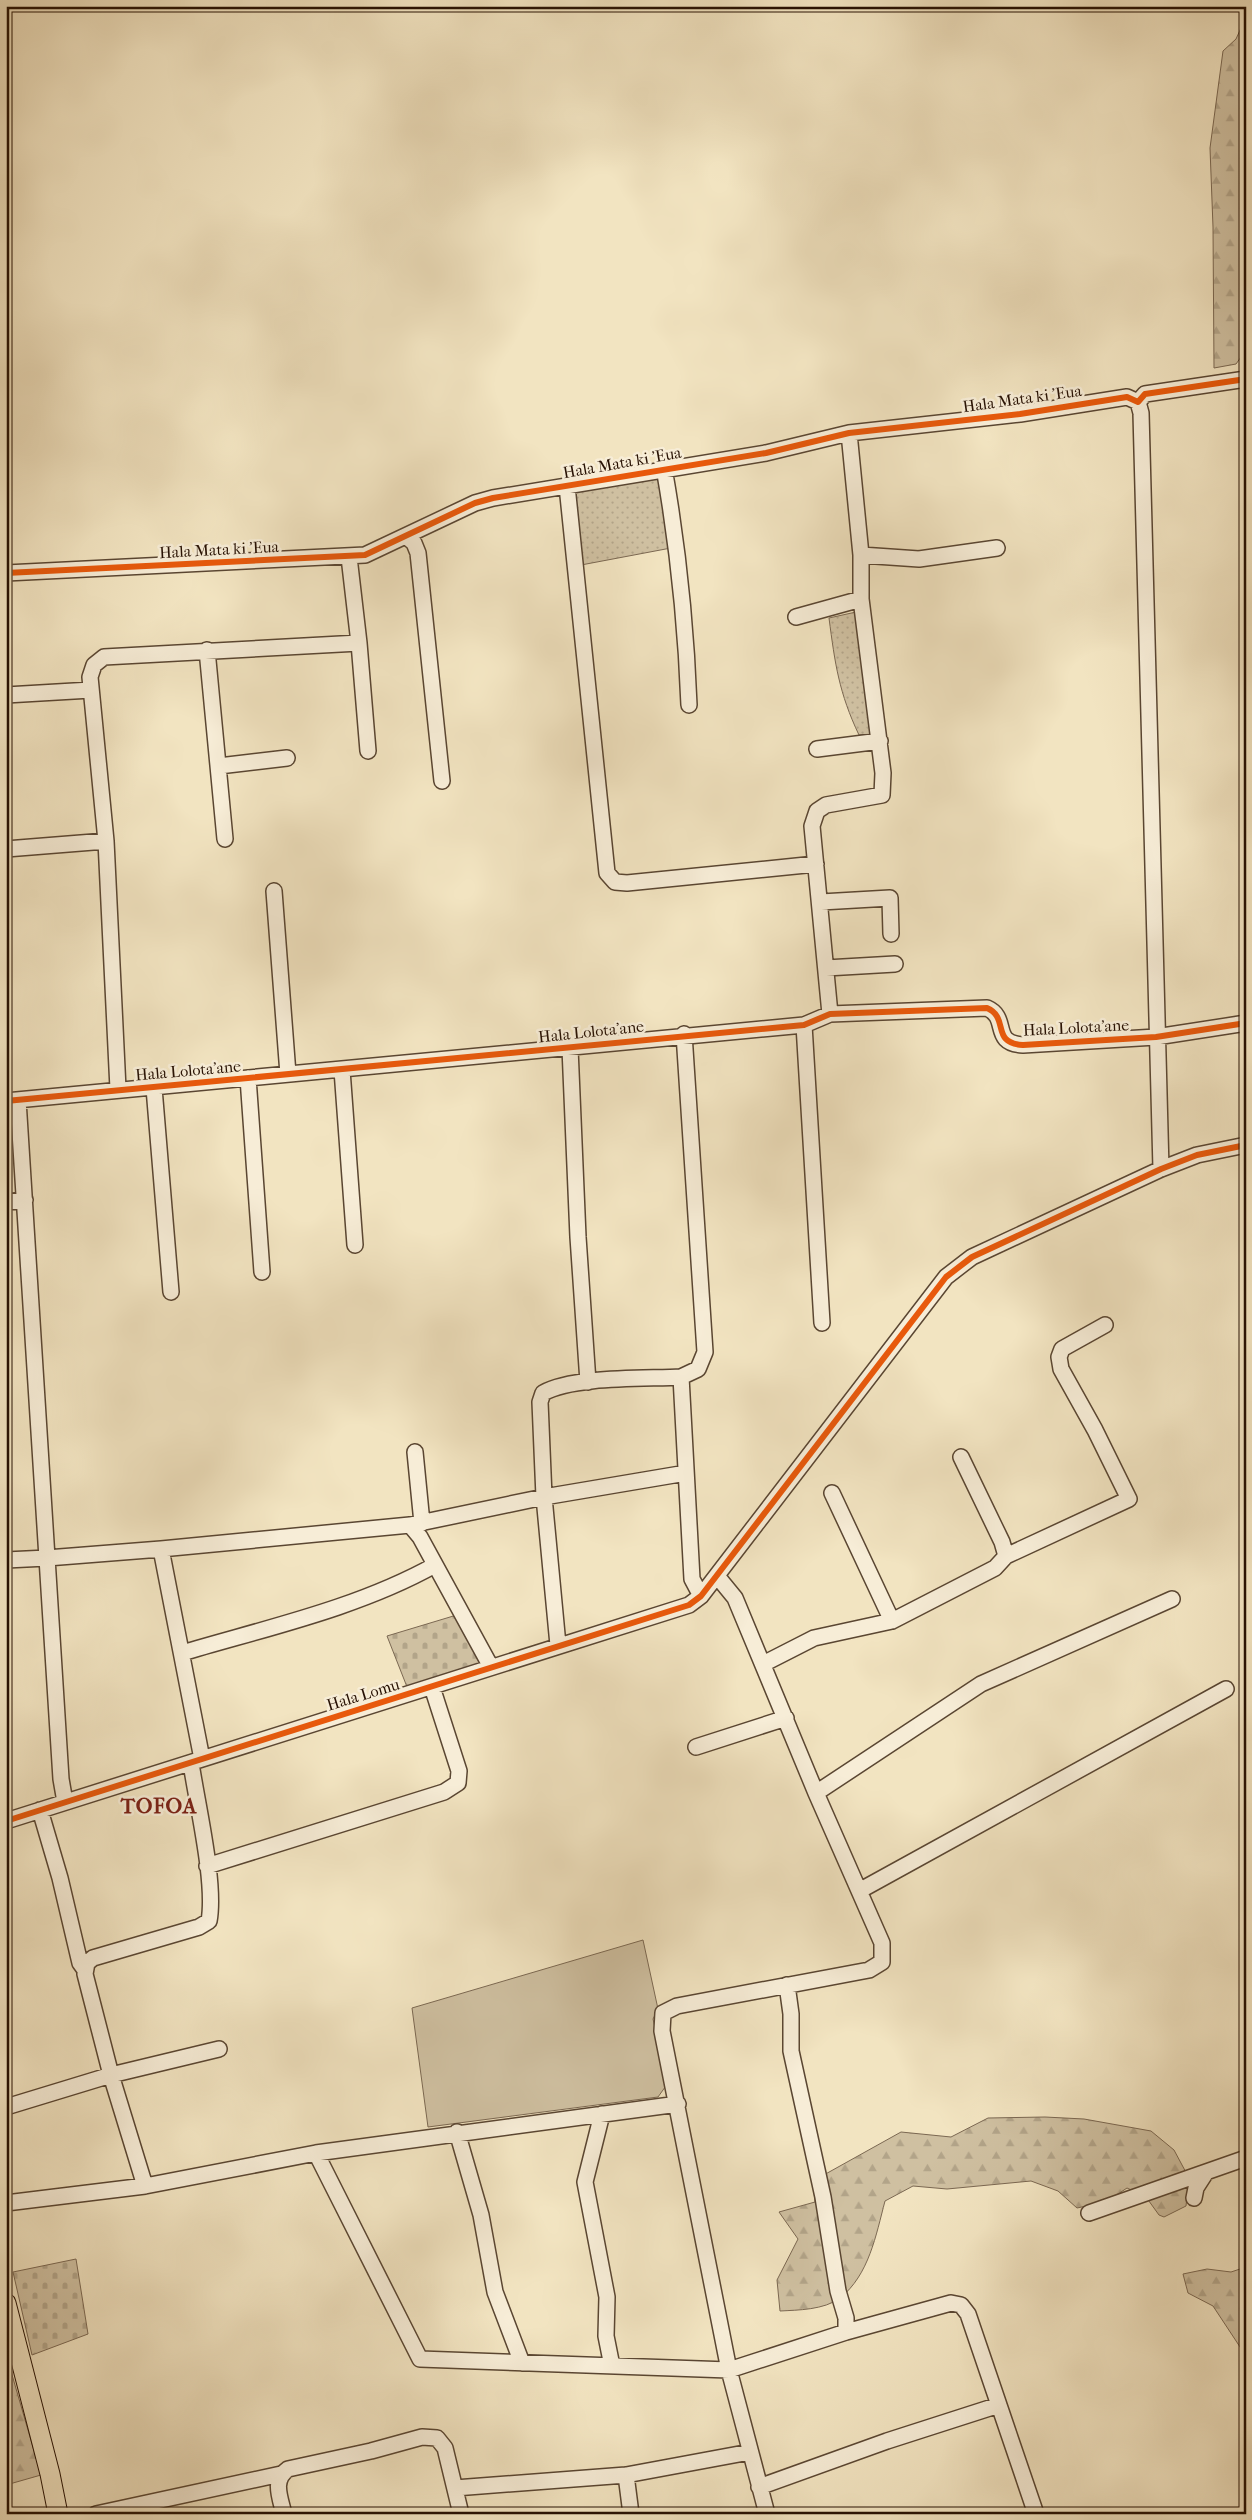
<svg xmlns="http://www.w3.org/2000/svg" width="1252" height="2520" font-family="'IM FELL French Canon',serif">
	<defs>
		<pattern id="grass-dots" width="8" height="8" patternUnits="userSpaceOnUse" patternTransform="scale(1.25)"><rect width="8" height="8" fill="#cfc0a1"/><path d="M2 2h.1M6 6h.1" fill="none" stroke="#b2a489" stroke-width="1.8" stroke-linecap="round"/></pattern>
		<pattern id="forest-firs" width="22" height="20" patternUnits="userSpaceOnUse" patternTransform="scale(1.25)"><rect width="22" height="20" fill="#cfc0a1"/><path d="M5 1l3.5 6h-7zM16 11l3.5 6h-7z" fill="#b2a489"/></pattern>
		<pattern id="cemetery-stones" width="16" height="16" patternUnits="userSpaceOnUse" patternTransform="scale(1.25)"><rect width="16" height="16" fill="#cfc0a1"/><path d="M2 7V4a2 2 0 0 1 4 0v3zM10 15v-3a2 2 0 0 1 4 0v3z" fill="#b2a489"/></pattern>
	</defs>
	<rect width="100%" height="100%" fill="#f2e4c1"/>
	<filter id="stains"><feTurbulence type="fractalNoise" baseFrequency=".004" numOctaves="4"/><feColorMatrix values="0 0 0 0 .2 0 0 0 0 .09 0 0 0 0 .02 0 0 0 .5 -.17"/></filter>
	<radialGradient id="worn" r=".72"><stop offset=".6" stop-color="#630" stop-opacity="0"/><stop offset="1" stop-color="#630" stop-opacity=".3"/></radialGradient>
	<path fill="url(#grass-dots)" stroke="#7b6852" d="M656,476L661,480L671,548L581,565L573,497L577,491Z
		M856,612L873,734L859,735C839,693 835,664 829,618Z"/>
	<path fill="url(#forest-firs)" stroke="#7b6852" d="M1246,17V321L1241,357L1236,364L1214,368L1213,227L1210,148L1223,51L1236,39Z
		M1045,2117L1084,2119L1151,2131L1174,2150L1189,2178L1186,2206L1164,2217L1159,2215L1146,2197L1127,2188L1106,2202L1077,2208L1058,2191L1031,2181L947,2189L913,2186L885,2201C876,2235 869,2275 840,2298C824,2310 798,2310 780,2311L777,2280L798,2239L779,2212L815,2202L813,2181L901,2132L951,2137L988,2118Z
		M1246,2267V2361L1244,2353L1213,2306L1188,2293L1183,2274L1207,2269L1231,2272Z
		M6,2354L41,2475L6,2485Z"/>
	<path fill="url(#cemetery-stones)" stroke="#7b6852" d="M460,1614L486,1664L409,1692L387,1636Z
		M76,2259L88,2334L32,2355L13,2272Z"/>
	<path fill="#cfc0a1" stroke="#7b6852" d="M643,1940L658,2009L653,2019L668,2083L658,2097L428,2127L412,2008Z"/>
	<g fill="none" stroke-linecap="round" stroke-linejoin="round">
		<g stroke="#5a4632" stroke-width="18">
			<path id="minor" d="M1138,402L1141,413L1161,1169
				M664,468C678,547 686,626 689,705
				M567,486L607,873L615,882L627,883L816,864
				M407,537L414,543L418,553L442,781
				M861,555L919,559L997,548
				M6,573L365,555L475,503L493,498L766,453L849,433L1020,414L1127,397L1138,402L1145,394L1246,379
				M796,617L861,599
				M359,643L368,751
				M207,650L225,839
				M6,695L91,690
				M817,749L880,741
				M219,766L287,758
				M6,849L106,841
				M274,891L288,1074
				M821,902L890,898L891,934
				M826,968L895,964
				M830,1014L812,826L817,811L826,805L882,795L883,773L861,599V555L849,433
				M804,1025L822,1323
				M684,1034L705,1352L698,1369L681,1377L692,1579L701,1596
				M570,1048L578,1237L588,1382
				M342,1070L355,1245
				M248,1078L262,1272
				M154,1088L171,1292
				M118,1089L106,841L90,677L94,665L104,657L359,643L349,557
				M18,1100L47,1558L161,1549L410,1525L544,1497L540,1402L543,1393C573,1376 645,1379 681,1377
				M6,1101L804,1025L830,1014L987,1008C1010,1018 990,1043 1023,1045L1156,1037L1246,1023
				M6,1202L25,1200
				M415,1452L422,1523
				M832,1493L892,1621
				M410,1525L420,1537L491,1667
				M161,1549L202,1759
				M1006,1556L1129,1499L1095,1430L1061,1369L1059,1357L1062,1349L1105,1325
				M6,1560L47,1558L61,1779L65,1802
				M717,1576L735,1598L816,1793L882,1943V1962L869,1970L677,2006L663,2013L662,2031L729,2370L767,2514
				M558,1645L544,1497L686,1473
				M182,1653C266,1628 358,1608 435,1565
				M763,1664L814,1638L892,1621L995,1568L1006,1556L1002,1542L961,1457
				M696,1747L786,1718
				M816,1793L981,1684L1172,1599
				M40,1810L60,1878L80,1963L85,1970
				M6,1821L689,1605L701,1596L946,1277L972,1257L1161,1169L1197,1155L1246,1145
				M207,1866L444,1792L458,1783L459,1771L432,1687
				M859,1891L1226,1689
				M787,1985L791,2014V2051L823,2197L838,2291L846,2318V2332
				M6,2107L111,2075L85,1974L87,1963L93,1958L199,1927L209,1921C216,1883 197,1804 191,1763
				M602,2114L585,2182L607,2297L606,2336L612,2366
				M457,2132L481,2215L495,2292L522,2363
				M316,2153L420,2359L729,2370L846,2332L951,2303L961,2305L968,2314L1036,2514
				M145,2186L111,2075L219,2049
				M1194,2198L1196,2188L1205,2174
				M6,2203L145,2186L316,2153L678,2104
				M1089,2213L1246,2158
				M626,2475L631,2514
				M759,2487L887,2441L999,2405
				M455,2488L626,2475L750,2452
				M96,2514L281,2474
				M284,2514C280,2497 272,2480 288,2469L371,2451L422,2437L437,2438L445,2448L461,2514"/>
		</g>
		<g stroke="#271103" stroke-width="21">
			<path id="major" d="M6,2303L50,2474L58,2514"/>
		</g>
		<use href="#minor" stroke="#f7edd7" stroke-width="15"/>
		<use href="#major" stroke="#f2e4c1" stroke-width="19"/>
		<g stroke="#f7edd7" stroke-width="9">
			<path id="cycleway" d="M6,573L365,555L475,503L493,498L766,453L849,433L1020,414L1127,397L1138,402L1145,394L1246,379
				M6,1101L804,1025L830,1014L987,1008C1010,1018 990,1043 1023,1045L1156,1037L1246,1023
				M6,1821L689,1605L701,1596L946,1277L972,1257L1161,1169L1197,1155L1246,1145"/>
		</g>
		<use href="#cycleway" stroke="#e8590c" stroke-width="6"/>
	</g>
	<g text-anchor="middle" stroke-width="5" stroke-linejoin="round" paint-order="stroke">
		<g font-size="16" fill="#271103" stroke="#f7edd7">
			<text transform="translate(1022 398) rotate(-8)" y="6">Hala Mata ki 'Eua</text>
			<text transform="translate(622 462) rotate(-10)" y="6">Hala Mata ki 'Eua</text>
			<text transform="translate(219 549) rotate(-3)" y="6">Hala Mata ki 'Eua</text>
			<text transform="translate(1076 1027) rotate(-3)" y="6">Hala Lolota'ane</text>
			<text transform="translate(591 1031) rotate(-6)" y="6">Hala Lolota'ane</text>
			<text transform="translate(188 1070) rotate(-5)" y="6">Hala Lolota'ane</text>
			<text transform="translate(363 1694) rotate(-17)" y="6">Hala Lomu</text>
		</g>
		<g font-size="21" font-weight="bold" letter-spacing="1" fill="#7a1f14" stroke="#f7edd7">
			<text x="159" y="1813">TOFOA</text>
		</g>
	</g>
	<rect width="1252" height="2520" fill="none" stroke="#f2e4c1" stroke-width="25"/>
	<rect x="8" y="8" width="1237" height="2505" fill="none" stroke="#271103" stroke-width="2.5"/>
	<rect x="12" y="12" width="1227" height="2495" fill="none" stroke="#271103"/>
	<rect width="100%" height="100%" filter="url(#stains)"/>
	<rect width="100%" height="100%" fill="url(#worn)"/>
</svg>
